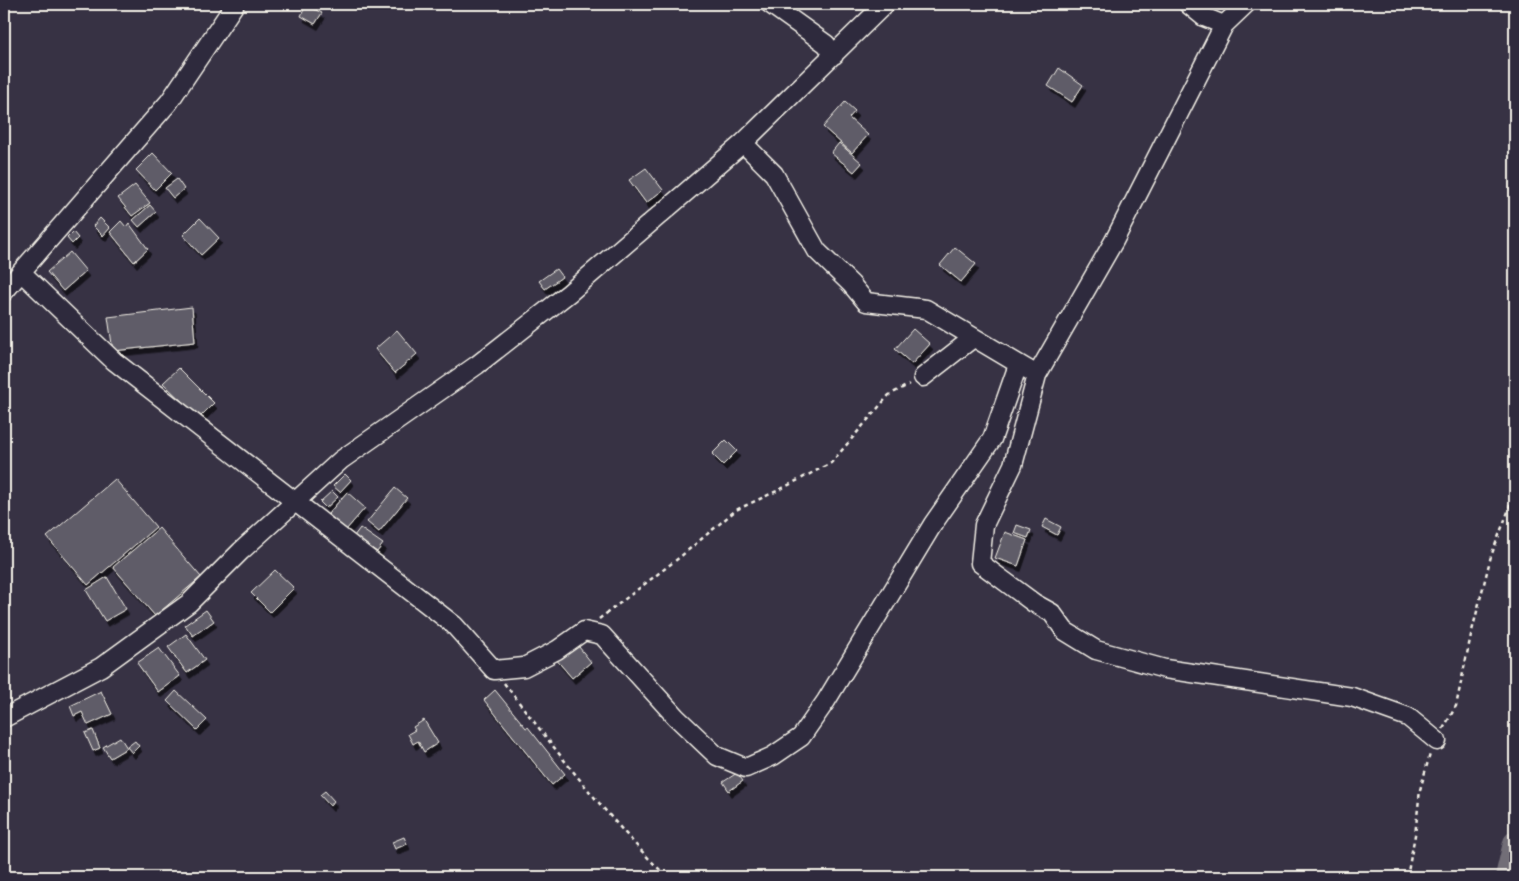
<svg xmlns="http://www.w3.org/2000/svg" width="1519" height="881" font-family="'Patrick Hand',sans-serif">
	<defs>
		<filter id="shadow"><feDropShadow dx="3" dy="5.5" stdDeviation="0" flood-color="#0009"/></filter>
	</defs>
	<rect width="100%" height="100%" fill="#373244"/>
	<filter id="ink" filterUnits="userSpaceOnUse"><feTurbulence type="fractalNoise" baseFrequency=".02" numOctaves="2"/><feDisplacementMap in="SourceGraphic" scale="10" xChannelSelector="R" yChannelSelector="G"/><feConvolveMatrix kernelMatrix="1 2 1 2 8 2 1 2 1" color-interpolation-filters="sRGB"/></filter>
	<g filter="url(#ink)">
		<g fill="none" stroke-linecap="round" stroke-linejoin="round">
			<path stroke="#726e77" stroke-width="24" d="M1507,877L1515,843"/>
		</g>
		<path fill="#5f5c67" stroke="#f4f1e8" filter="url(#shadow)" d="M306,5L322,13L315,24L301,16Z
			M1059,68L1083,85L1072,102L1048,86Z
			M845,102L855,111L849,118L868,135L852,153L823,127Z
			M839,143L862,163L854,172L831,153Z
			M153,153L172,173L155,190L136,170Z
			M646,168L663,190L646,203L629,180Z
			M177,179L184,189L173,198L165,188Z
			M135,185L150,203L132,216L118,198Z
			M150,205L156,212L139,227L133,220Z
			M100,218L110,228L103,236L93,226Z
			M200,218L219,238L201,255L183,235Z
			M121,221L126,227L129,223L148,249L134,262L110,232Z
			M73,232L78,238L72,244L67,238Z
			M955,247L976,264L961,282L940,265Z
			M70,252L86,271L63,291L47,272Z
			M556,269L562,277L545,289L539,281Z
			M192,307L195,342L113,351L108,317Z
			M913,329L930,344L912,364L895,349Z
			M397,330L417,354L395,373L375,349Z
			M179,368L214,403L199,418L163,383Z
			M726,440L737,451L723,465L712,454Z
			M345,474L351,480L340,492L333,486Z
			M115,479L156,527L88,585L47,537Z
			M395,488L407,498L379,532L367,522Z
			M332,491L338,497L326,508L320,502Z
			M347,492L365,508L346,530L328,514Z
			M1046,519L1061,527L1057,535L1042,527Z
			M1017,525L1031,530L1028,538L1014,533Z
			M159,528L201,577L155,616L113,567Z
			M360,528L383,544L377,552L354,536Z
			M1005,532L1027,540L1018,566L995,558Z
			M275,570L294,588L270,612L251,593Z
			M107,577L126,609L105,621L86,590Z
			M206,610L214,621L193,636L185,625Z
			M186,634L205,660L187,673L168,647Z
			M575,642L591,662L572,678L555,658Z
			M159,648L180,676L158,692L137,663Z
			M495,690L526,728L528,727L565,774L552,785L484,700Z
			M101,691L112,714L88,725L82,712L74,716L70,706Z
			M176,691L207,720L197,730L167,701Z
			M424,720L438,743L424,752L418,741L413,744L408,734L415,730L413,727Z
			M93,730L100,748L93,751L85,733Z
			M120,737L127,748L110,758L103,747Z
			M135,741L139,746L132,753L127,747Z
			M737,773L743,781L729,791L723,782Z
			M325,791L334,801L330,806L320,795Z
			M404,837L407,844L395,849L392,842Z
			M720,871L728,877H715Z"/>
		<g fill="none" stroke-linecap="round" stroke-linejoin="round">
			<g stroke="#f4f1e8" stroke-width="21">
				<path id="minor" d="M235,4L169,102L21,272L114,361L454,625L494,670L524,667L557,650L584,631L602,635L676,717L717,756L746,768L773,756L801,737L826,701L933,524L992,439L1018,365
					M770,4L826,44L834,55
					M1188,4L1204,17L1224,25
					M743,143L774,174L817,251L851,284L866,302L926,309L1037,375L1013,465L984,525L980,563L1034,603L1052,613L1065,631L1096,650L1165,669L1352,697L1408,717L1437,741
					M4,292L21,272
					M1037,375L1114,241L1224,25L1246,4
					M923,377L973,338
					M4,718L101,667L189,603L241,551L341,460L477,365L569,293L743,143L885,4"/>
			</g>
			<path stroke="#f4f1e8" stroke-width="2.5" stroke-dasharray="4 4" stroke-linecap="butt" d="M599,619L680,557L736,510L779,490L831,463L889,395L910,384
				M504,683C556,750 607,818 667,877
				M1443,729L1456,706L1471,635L1491,556L1509,509L1515,468
				M1407,877L1415,835L1420,790L1430,754"/>
			<use href="#minor" stroke="#2f2a3d" stroke-width="18"/>
		</g>
	</g>
	<rect width="1519" height="881" fill="none" stroke="#2f2a3d" stroke-width="20"/>
	<rect x="10" y="10" width="1499" height="861" fill="none" stroke="#f4f1e8" stroke-width="2" filter="url(#ink)"/>
</svg>
